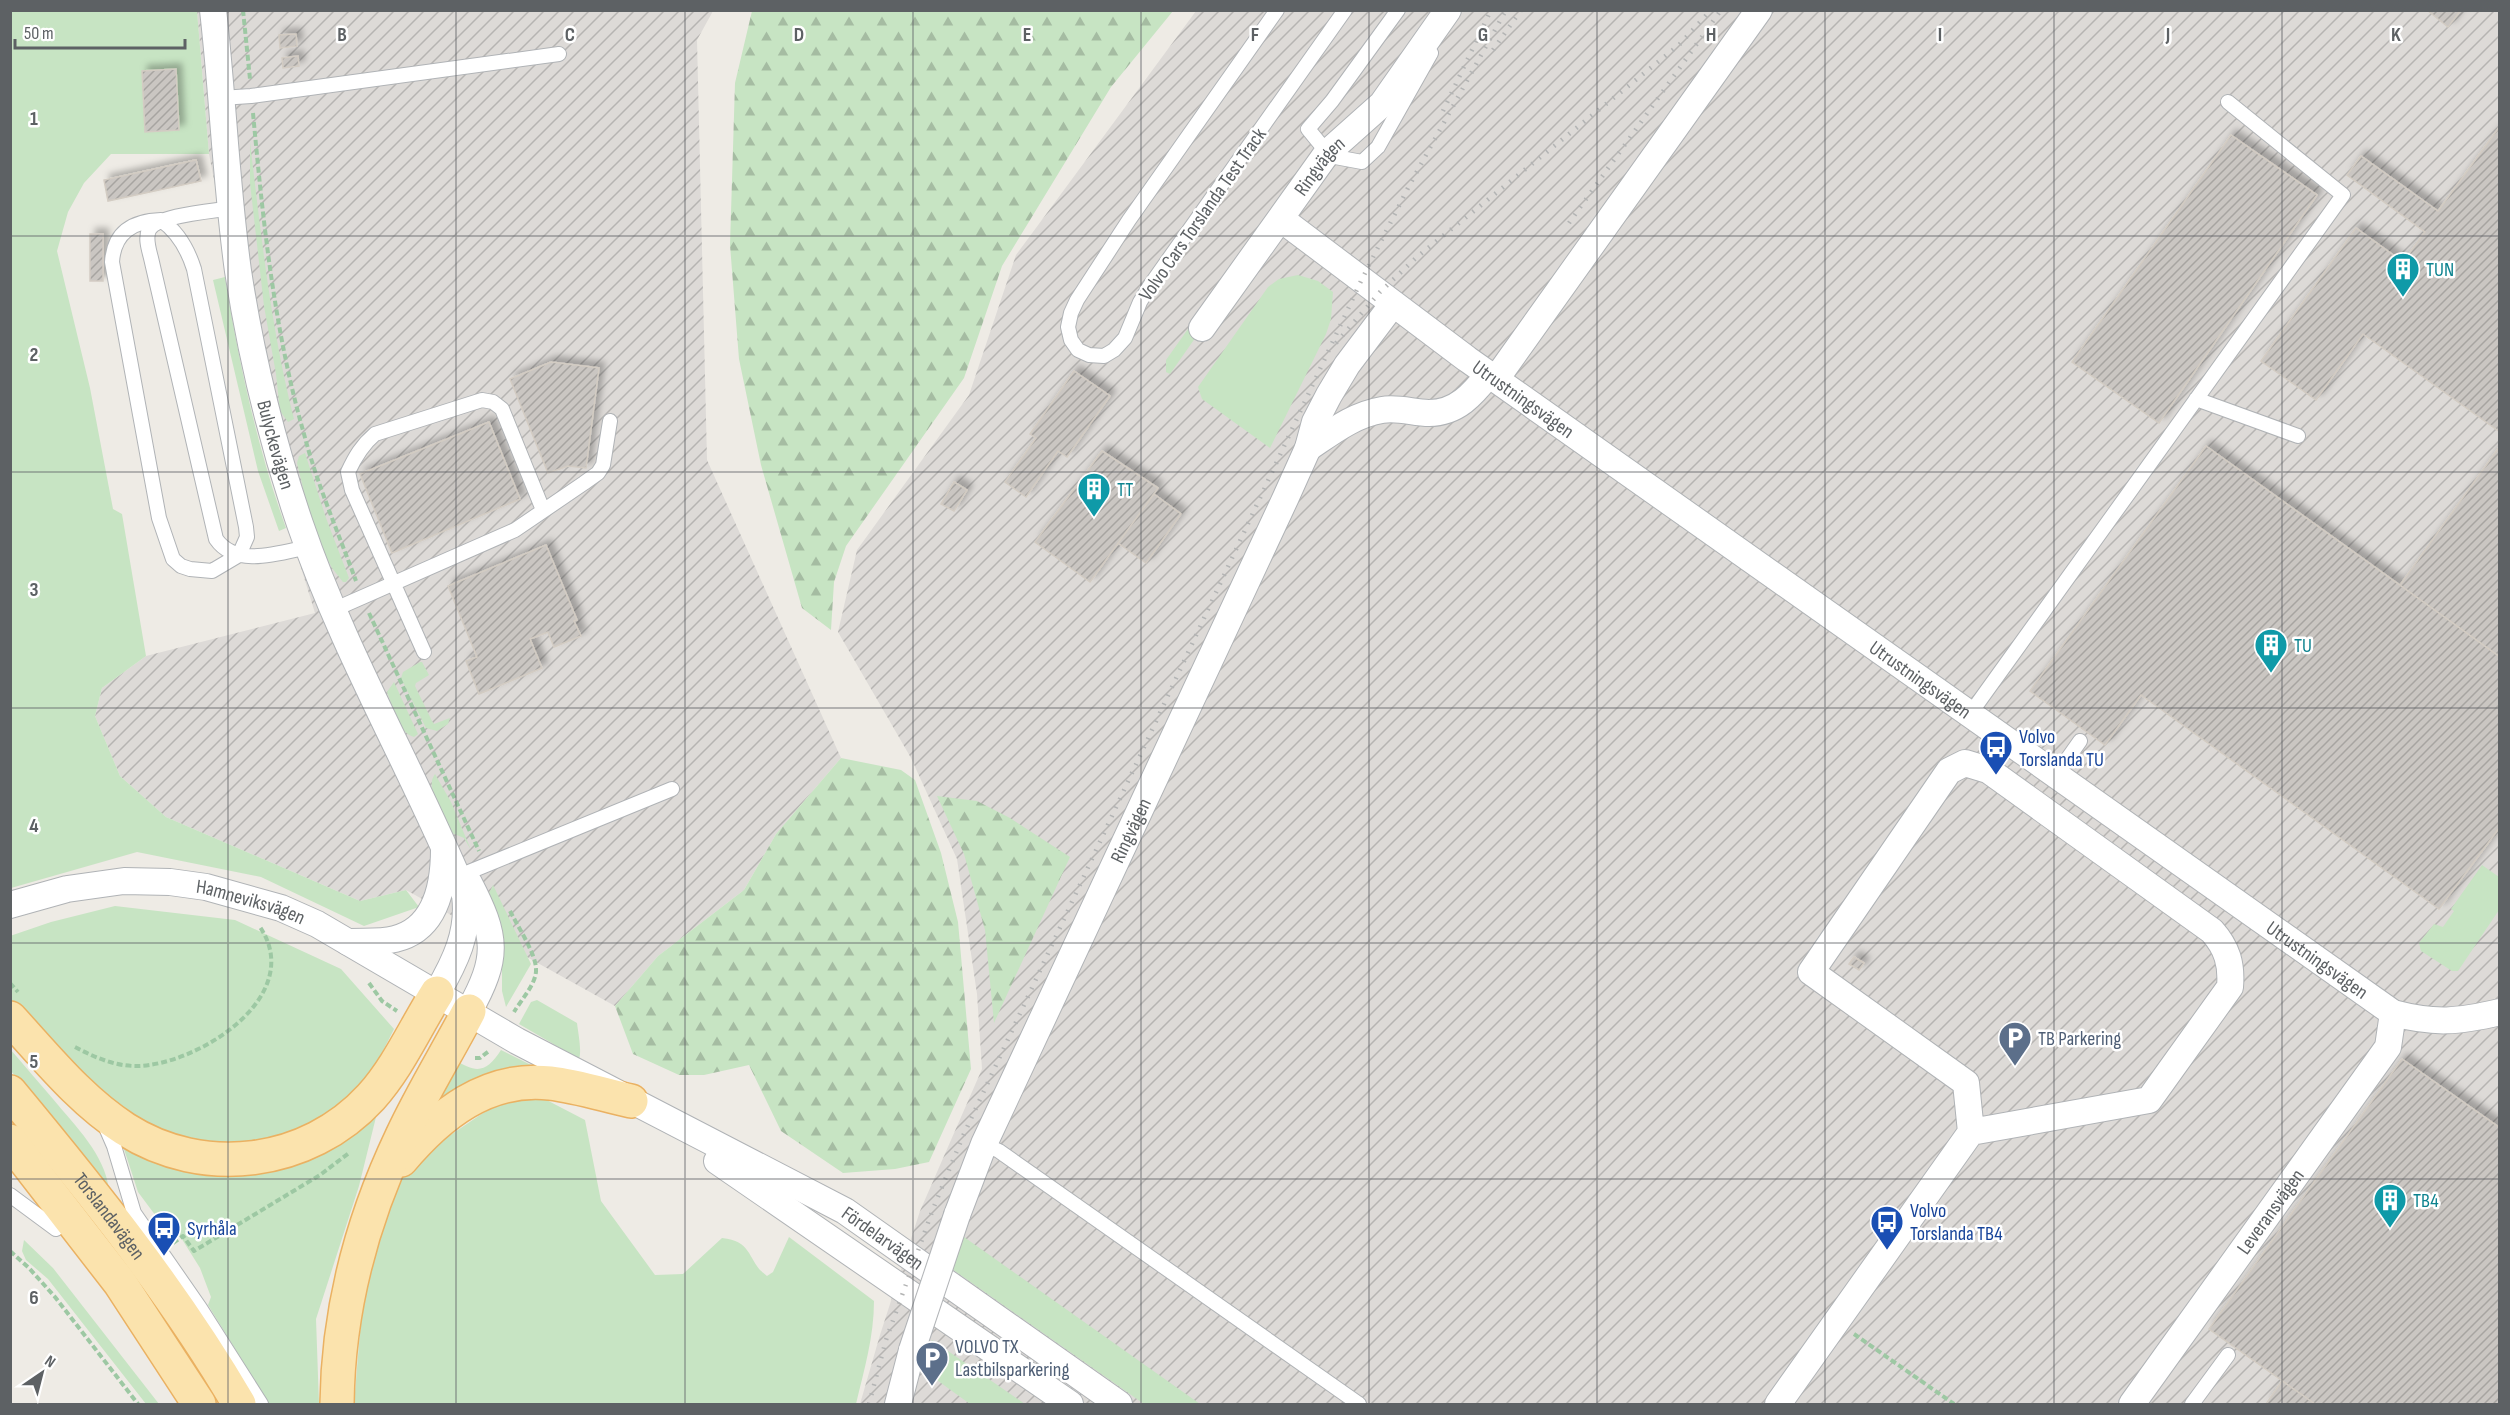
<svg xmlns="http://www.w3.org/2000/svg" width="2510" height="1415" font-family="'Sofia Sans Condensed',sans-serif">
	<defs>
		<pattern id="industrial-furrows" width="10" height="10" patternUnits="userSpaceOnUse" patternTransform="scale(1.5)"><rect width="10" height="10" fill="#dddad7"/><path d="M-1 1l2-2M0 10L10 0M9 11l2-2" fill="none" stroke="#b6b4b2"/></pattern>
		<pattern id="forest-firs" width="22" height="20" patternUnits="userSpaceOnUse" patternTransform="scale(1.5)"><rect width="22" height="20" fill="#c7e4c3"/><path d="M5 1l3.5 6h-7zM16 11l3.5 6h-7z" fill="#a5bca2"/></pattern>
		<pattern id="building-hatch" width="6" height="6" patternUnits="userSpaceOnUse" patternTransform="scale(1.5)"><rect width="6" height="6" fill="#cac6c2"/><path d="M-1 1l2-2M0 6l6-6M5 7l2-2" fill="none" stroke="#a7a4a1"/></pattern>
		<filter id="shadow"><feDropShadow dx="5.5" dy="-5.5" stdDeviation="3" flood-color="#0004"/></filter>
	</defs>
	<rect width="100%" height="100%" fill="#eeebe5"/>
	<path fill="url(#industrial-furrows)" d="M197,11H713L697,40L707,460L841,758L776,834L744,890L658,956L615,1006L406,890L360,901L166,817L120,776L95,716L102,688L146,656L315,613L267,457L209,154Z
		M1196,11H2499V1404H860L880,1335L920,1211L982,1069L977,994L957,859L911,758L838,632L857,550L969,395L1016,255Z"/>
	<path fill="#c7e4c3" d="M11,11H197L209,154H111L84,183L68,212L57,251L90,388L113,509L122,514L146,656L102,688L95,716L120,776L166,817L360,901L406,890L419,907L364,926L261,877L137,852L11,888Z
		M250,142C261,235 271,329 294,419L288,422L280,411L276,374L264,306L250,183Z
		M1237,260L1242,271L1170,374L1166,372V360Z
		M1298,275L1318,281L1333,292L1331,319L1326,334L1270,448L1202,399L1198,387L1268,287L1279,279Z
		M225,277C239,363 257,447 286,528L279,531L258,471L213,280Z
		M305,453L326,518L349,578L346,582H343L332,568L325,555L310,517L297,463L299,456Z
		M420,662H422L429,675L416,683L415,686L432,721L434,724L450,718L448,724L437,731L426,728L401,678L403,672Z
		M394,682L418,734L414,737C397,732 393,707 387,692Z
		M435,774L451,802L471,850L464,838L452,833L449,828C443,814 424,788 435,774Z
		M2482,865L2499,877V910L2458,971H2452L2421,951L2419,943L2434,924L2443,927L2454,911L2451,909Z
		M493,885L531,964L506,1007L502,991V957L487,897Z
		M115,906L235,920L341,969L394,1029L366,1085L293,1137L241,1148L189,1147L101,1096L11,1000L10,936L51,922Z
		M537,1000L577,1023C578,1032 582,1051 579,1059L519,1024L531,1002Z
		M10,1049C25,1066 39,1083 53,1099C75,1126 105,1154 109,1190L11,1071Z
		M501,1050L537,1068L429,1105L455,1060C477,1074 487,1072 501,1050Z
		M535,1094L585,1120L601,1201L655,1275L683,1274L722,1238C754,1241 747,1262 767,1276L773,1272L789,1237L874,1301C874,1337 864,1370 856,1404H354L363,1296L392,1188L440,1142L498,1103Z
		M377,1113L359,1186L316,1319L319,1404H269L208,1305L211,1297L200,1268L180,1236L173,1239L138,1192L123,1146L149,1159L193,1173L218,1176L239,1175L313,1159L350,1135Z
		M964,1237L1200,1404H1144L952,1269Z
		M24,1240L53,1268L159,1404H146L48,1279L26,1260L22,1251Z
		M932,1340L1025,1404H970L923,1370Z"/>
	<path fill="url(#forest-firs)" d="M752,11H1173L1111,87L1002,266L964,378L846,546L834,582L831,630L802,608L761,465L739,359L730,245L735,83Z
		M841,758L901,770L915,780L941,853L958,922L971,1069L929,1162L895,1169L843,1173L781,1131L749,1065L704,1075H679L633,1054L615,1006L658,956L744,890L776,834Z
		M937,796L977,801L1010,818L1070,857L994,1023L985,930L964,854Z"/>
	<path fill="url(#building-hatch)" stroke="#d3ccc3" stroke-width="1.5" filter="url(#shadow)" d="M2427,10H2461L2448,27Z
		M296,34L297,46L280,48L279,35Z
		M298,56L299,66L283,68L282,58Z
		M176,69L179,130L145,132L142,71Z
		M2500,126V432L2363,334L2316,400L2261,361L2356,228L2403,262L2425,232L2347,175L2361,156L2438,211Z
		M2231,135L2317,195L2159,423L2072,362Z
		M196,160L201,181L108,201L104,180Z
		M90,234H103V281H90Z
		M551,362L599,368L586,468L568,466L548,473L510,379Z
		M1074,371L1110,396L1067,457L1058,451L1026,497L1005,482L1036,438L1030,434Z
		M489,422L520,499L392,553L360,474Z
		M2206,446L2500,657V827L2439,909L2141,695L2105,745L2030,691Z
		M2500,446V657L2400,585Z
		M1102,451L1158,488L1090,582L1035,542Z
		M954,482L967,490L954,511L941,504Z
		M1154,494L1181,514L1146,563L1118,543Z
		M546,545L577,620L574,621L581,636L554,647L548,632L530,639L542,668L479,694L466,661L477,657L448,586Z
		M1854,957L1864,963L1859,970L1849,964Z
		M2402,1059L2500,1128V1404H2315L2209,1329Z
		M2282,1381L2315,1404H2266Z"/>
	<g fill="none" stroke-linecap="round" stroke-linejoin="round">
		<g stroke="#b0b3b6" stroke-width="16">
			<path id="service" d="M1277,10L1129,220L1077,300L1071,313L1068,327L1071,340L1078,350L1089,355L1104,356L1114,350L1125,338L1140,302L1149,287L1345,10
				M1398,10L1332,101L1308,129L1330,156L1362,162L1378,147L1431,53
				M221,98L251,96L559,54
				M232,208C215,211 156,215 149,230C145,238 149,250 151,258L216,539C236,568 279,553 308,547
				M161,220C178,232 188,250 194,269L246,527L247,537L239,555L212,571L190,569L181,566L173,559L159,518L112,262C114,232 133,221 161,220Z
				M2196,399L2298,436
				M333,610L515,530L584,483L598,473L603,465L610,421
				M424,652L352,490L348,472C355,457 362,445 375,434L482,400L493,402L502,409L543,510
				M1970,714L2343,195L2228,102
				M2056,775L2080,741
				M464,874L672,789
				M104,1123L114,1146L134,1213L200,1308L261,1404
				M984,1144L999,1151L1359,1404
				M10,1195L56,1229
				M2192,1404L2228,1355"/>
		</g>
		<g stroke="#b0b3b6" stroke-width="28">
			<g id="minor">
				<path id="s1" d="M213,10C223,97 226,184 238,271C251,356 272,442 300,524C344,653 413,770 465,895C470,932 455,962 437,993"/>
				<path id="s2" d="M1281,219L1467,359L2393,1013C2435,1024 2458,1022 2500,1012"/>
				<path id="s3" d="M1202,328L1327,153L1382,104L1448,10"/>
				<path d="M1496,379L1759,10"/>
				<path d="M1308,448C1332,432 1353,415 1382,410C1398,407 1414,413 1429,413C1457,413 1473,394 1489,374"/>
				<path d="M469,883C497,937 499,957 469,1011"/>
				<path id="s4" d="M10,905L67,889L124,881L170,882L206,887L281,908L317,924L517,1041L845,1211L1119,1404"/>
				<path d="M348,942C363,941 380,943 395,939C436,929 444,886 444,849"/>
				<path d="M717,1161L1070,1404"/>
				<path id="s5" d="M957,1215L984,1144L1286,497L1308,448L1315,422L1329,395L1347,365L1393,304"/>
				<path d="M898,1404L912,1350"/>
				<path d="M1778,1404L1971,1132L1966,1083L1811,972L1949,771L1965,763L1988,770L2212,931C2227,948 2232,964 2230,987L2149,1100L1971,1132"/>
				<path id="s6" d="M2132,1404L2388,1047L2393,1013"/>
			</g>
		</g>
		<g stroke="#eab162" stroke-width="36">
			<g id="primary">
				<path d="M10,1018C46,1057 80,1100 125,1129C203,1179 308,1166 371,1097C398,1067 415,1028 437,993"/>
				<path id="s7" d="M10,1092C93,1192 174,1293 239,1404"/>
				<path d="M10,1141L120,1283L199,1404"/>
				<path d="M401,1160C439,1115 487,1076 550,1083C577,1086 604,1095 631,1101"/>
				<path d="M337,1404C338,1311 362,1220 402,1136C422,1093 447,1053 469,1011"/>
			</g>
		</g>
		<path stroke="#9dc8a3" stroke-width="4" stroke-dasharray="6 3" stroke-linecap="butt" d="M243,10L250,79
			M253,113C263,221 274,330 304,434C317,484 338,532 356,581
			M369,613L479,851
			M510,911C517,925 536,954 536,969C537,983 521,1000 514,1012
			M10,983L18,992
			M369,983L382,1001L397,1011
			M75,1047C94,1057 114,1066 136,1066C196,1066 307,997 260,927
			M475,1058H480L489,1051
			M173,1243L183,1236L194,1251L320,1175L349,1153
			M10,1251L29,1268L55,1297L138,1404
			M1854,1334L1954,1404"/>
		<use href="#service" stroke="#fff" stroke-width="14"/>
		<use href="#minor" stroke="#fff" stroke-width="26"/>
		<use href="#primary" stroke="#fbe3ad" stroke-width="33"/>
		<path stroke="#b3b4b4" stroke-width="4.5" stroke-dasharray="1.5 8" stroke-linecap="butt" d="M1493,50L1521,10
			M1443,111L1491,10
			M1569,223L1721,10
			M1336,343L1380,292L1417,257L1679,45L1711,10
			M869,1404L886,1340L933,1209L963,1136L1361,281L1409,186L1506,10"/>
		<g stroke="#b0b3b6" stroke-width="28" stroke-linecap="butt">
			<path id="minor-bridge" d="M912,1350L957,1215"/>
		</g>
		<use href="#minor-bridge" stroke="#fff" stroke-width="26"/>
	</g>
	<path fill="none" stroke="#5d6164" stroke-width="1.5" stroke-opacity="0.55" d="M228,10V1404M456,10V1404M685,10V1404M913,10V1404M1141,10V1404M1369,10V1404M1597,10V1404M1825,10V1404M2054,10V1404M2282,10V1404M10,236H2500M10,472H2500M10,708H2500M10,943H2500M10,1179H2500"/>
	<defs>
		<g id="building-pin" transform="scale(1.725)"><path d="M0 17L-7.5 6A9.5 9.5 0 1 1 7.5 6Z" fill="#0f9aa8" stroke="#fff"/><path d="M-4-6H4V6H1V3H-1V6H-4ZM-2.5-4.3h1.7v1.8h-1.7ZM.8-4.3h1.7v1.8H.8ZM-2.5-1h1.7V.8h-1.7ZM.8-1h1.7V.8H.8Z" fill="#fff"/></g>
		<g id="bus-pin" transform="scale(1.725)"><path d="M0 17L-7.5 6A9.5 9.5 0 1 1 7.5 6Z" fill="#1a4fb4" stroke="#fff"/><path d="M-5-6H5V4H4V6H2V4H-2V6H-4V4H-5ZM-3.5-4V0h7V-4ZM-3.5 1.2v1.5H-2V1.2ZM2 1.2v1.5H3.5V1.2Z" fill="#fff"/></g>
		<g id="parking-pin" transform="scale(1.725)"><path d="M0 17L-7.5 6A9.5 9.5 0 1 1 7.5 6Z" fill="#5c6f8a" stroke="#fff"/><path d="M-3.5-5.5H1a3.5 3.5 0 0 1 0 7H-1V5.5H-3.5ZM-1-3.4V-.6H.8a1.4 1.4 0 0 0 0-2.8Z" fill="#fff"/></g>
	</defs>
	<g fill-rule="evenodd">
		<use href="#building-pin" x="2403" y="269"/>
		<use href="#building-pin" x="1094" y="489"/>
		<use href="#building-pin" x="2271" y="645"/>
		<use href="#bus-pin" x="1996" y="747"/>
		<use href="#parking-pin" x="2015" y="1038"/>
		<use href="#building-pin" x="2390" y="1200"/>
		<use href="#bus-pin" x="1887" y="1222"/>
		<use href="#bus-pin" x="164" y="1228"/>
		<use href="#parking-pin" x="932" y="1358"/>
	</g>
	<g text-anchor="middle" stroke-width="5" stroke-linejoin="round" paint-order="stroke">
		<g font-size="20" fill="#5d6164" stroke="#fff">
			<text dy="7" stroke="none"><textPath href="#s3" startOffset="200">Ringvägen</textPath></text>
			<text transform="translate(1202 214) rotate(-55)" y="7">Volvo Cars Torslanda Test Track</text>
			<text dy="7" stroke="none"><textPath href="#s2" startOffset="302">Utrustningsvägen</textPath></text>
			<text dy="7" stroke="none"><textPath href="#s1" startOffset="440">Bulyckevägen</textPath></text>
			<text dy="7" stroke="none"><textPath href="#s2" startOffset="788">Utrustningsvägen</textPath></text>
			<text dy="7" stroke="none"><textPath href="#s5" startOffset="422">Ringvägen</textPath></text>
			<text dy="7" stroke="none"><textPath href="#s4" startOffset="246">Hamneviksvägen</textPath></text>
			<text dy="7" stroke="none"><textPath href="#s2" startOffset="1274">Utrustningsvägen</textPath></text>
			<text dy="7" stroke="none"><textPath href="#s6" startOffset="237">Leveransvägen</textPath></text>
			<text dy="7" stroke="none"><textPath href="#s7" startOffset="159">Torslandavägen</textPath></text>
			<text dy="7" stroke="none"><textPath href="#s4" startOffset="964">Fördelarvägen</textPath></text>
		</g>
		<g font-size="20" fill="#0d838f" stroke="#fff" text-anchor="start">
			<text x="2426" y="276">TUN</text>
			<text x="1117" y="496">TT</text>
			<text x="2294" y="652">TU</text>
			<text x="2413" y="1207">TB4</text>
		</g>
		<g font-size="20" fill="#164399" stroke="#fff" text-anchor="start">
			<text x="2019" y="743">Volvo<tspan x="2019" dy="23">Torslanda TU</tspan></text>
			<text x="1910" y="1217">Volvo<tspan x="1910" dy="23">Torslanda TB4</tspan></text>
			<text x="187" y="1235">Syrhåla</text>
		</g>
		<g font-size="20" fill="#4e5e75" stroke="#fff" text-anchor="start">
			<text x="2038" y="1045">TB Parkering</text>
			<text x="955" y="1353">VOLVO TX<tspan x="955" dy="23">Lastbilsparkering</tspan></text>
		</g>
	</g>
	<g font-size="20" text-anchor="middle" font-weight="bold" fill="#5d6164" stroke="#fff" stroke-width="5" stroke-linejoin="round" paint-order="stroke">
		<text x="342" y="41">B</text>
		<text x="570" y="41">C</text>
		<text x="799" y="41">D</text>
		<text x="1027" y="41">E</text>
		<text x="1255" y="41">F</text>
		<text x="1483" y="41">G</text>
		<text x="1711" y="41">H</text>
		<text x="1940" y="41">I</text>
		<text x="2168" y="41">J</text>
		<text x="2396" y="41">K</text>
		<text x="34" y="125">1</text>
		<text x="34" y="361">2</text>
		<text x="34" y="596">3</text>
		<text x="34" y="832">4</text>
		<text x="34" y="1068">5</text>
		<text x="34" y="1304">6</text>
	</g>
	<rect width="2510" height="1415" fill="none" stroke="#5d6164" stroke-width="24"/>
	<g transform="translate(42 1373) rotate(35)" stroke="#ffffff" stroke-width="4.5" paint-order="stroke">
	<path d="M0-4.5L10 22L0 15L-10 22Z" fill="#5d6164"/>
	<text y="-9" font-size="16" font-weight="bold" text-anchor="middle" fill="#5d6164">N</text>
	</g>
	<path d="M15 39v9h170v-9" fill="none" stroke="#5d6164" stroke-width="3"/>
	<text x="24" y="39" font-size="18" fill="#5d6164" stroke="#ffffff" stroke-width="4.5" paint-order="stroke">50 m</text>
</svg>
